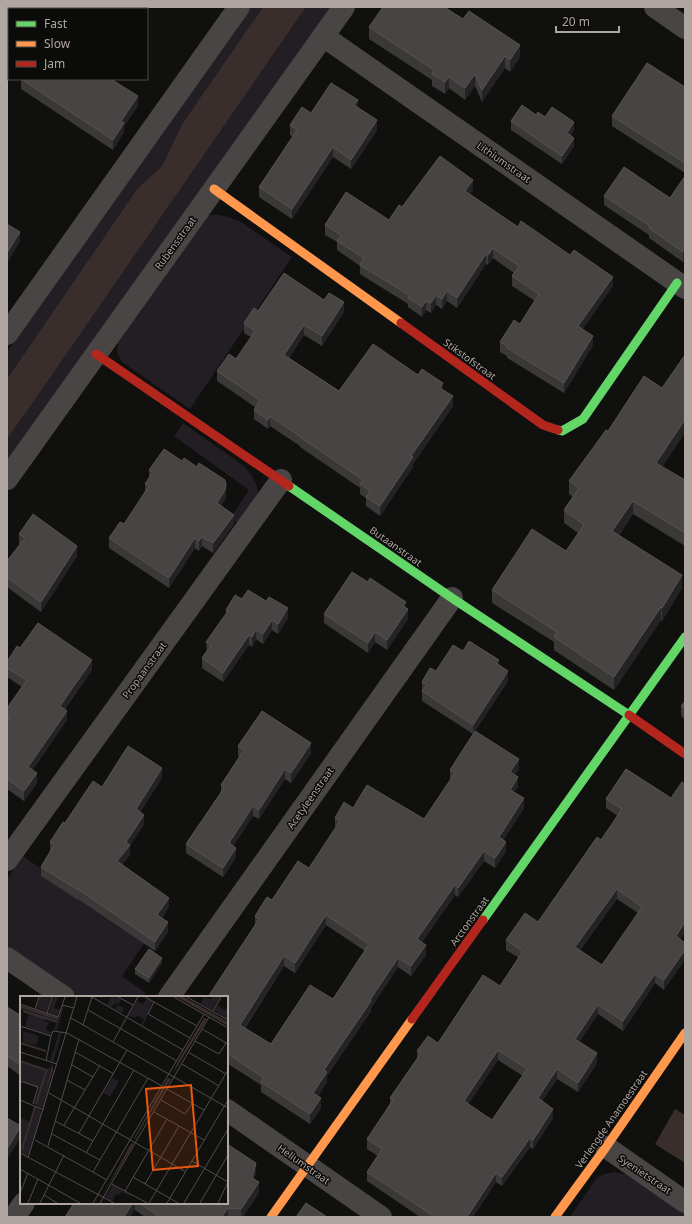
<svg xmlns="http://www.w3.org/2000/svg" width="692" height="1224" font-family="'Noto Sans',sans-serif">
	<rect width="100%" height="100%" fill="#10100f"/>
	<path fill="#221e24" d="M250,7H263L182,124L162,166L137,189L7,379V352Z
		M306,7H331L7,462V439Z
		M208,215H218L228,217L241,222L292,257L190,409L122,362L117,353L118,342Z
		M183,423L244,466C251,474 260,486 258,498C257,504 245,519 241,525L230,518L249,490L174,436Z
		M23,856L145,942L122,976L146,993L143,997H80L7,946V879Z
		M614,1172L625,1174L685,1213V1217H570L596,1179L604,1174Z"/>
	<path fill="#392e2c" d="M263,7H306L36,398L7,439V379L137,189L162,166L182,124Z
		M675,1109L685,1115V1163L655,1144Z"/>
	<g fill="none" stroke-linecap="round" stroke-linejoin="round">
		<path stroke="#484544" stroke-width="22" d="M655,7L685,28
			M323,36L685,288
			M7,334L239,7
			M7,479L344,7
			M7,860L281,480
			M7,958L64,997
			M169,997L452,598
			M227,1110L381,1217
			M606,1147L685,1202
			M14,1217L24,1203"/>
		<path stroke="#63d668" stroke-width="9" d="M558,430L562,431L583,419L677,283
			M289,486L452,598L629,715
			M483,920L685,637"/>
		<path stroke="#ff974d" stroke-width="9" d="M214,189L401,323
			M271,1217L412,1019
			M555,1217L606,1147L685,1033"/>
		<path stroke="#b3261e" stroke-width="9" d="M401,323L543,425L558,430
			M96,354L289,486
			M629,715L685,754
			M412,1019L483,920"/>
	</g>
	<path fill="#3b3838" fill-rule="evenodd" d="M7,7H55L54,9H9V50L7,49Z
		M386,9L520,57L510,72L505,68L482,102L475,86L465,100L449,88L445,94L432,86V80L369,39V27Z
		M21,79L138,106L124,126V132L113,150L21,89Z
		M685,87V173L612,126V116Z
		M358,108L377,130L351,169L333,157L292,219L259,197V187L293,137L290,135V125L311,113Z
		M536,115L545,117L574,130L571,135L574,146L562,164L511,130V121Z
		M685,176V260L683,262L649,238V235L604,205V196L670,198Z
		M473,190L470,194L518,227L613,286L582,329L593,345L564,393L507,358V356L500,352V342L520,324L535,301L512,286V276L514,273L493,258L488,265L486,264L457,308L447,301L442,309L436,305L431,313L426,310L422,317L408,307V304L360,274V266L337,250V242L325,235V225L389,220L402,207Z
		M324,300L344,312L322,346L304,335L289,358L339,391L418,375L443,390L453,406L413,464V467L380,516L366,506V498L360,494V488L300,447V446L270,426L268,429L254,419V410L255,407L217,381V371L236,359L251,337L244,333V323L258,311Z
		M685,355V435L684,434L662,467L685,480V546L633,514L619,535L682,588L662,621L661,620L614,690L554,650V642L492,603V590L566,551L578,533L564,523V510L573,497L569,494V481L608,431L662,388Z
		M149,470L226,495L225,500L221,506L234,524L213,553L202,546L199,551L195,548L169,588L109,548V538L124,524L145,492V484L149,478Z
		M19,534L77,556L41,612L7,587V561L20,545L19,544Z
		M242,599L288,618L278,634L272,630L263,644L256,639L252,647L249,645L223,682L202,668V658L207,652L206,642L226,614V610Z
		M406,608L408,619L387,650L375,642L368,653L324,623V614Z
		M20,648L92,670L65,709L67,720L32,770L37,783L24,801L7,789V717L22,687L7,677V662Z
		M463,651L499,665L508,681L473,734L422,701V682Z
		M685,701V719L681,716V706Z
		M238,746L311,753L291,783L285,779L259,819L253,816L233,846L236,857L223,877L186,853V844L221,793V785L239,757L238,756Z
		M519,769L514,775L518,787L514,792L524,808L503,840L506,851L495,868L484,861L458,897L455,895L422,942L426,955L411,976L398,967L371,1008V1011L327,1076V1082L318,1096L321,1108L310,1124L261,1092V1085L228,1064L227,997L255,925V916L309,868L336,828L335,827V818L353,808L424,819L450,780V770ZM326,925L365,951L333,999L271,1044L245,1028L284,966L295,973Z
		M626,769L685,932L680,939L664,990L655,983L623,1031L598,1014L579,1042L597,1063L578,1092L557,1079L542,1101L553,1118L533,1149L530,1147L502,1186L496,1182L473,1217H420L367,1181V1172L378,1156L367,1149V1139L390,1104V1098L417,1059V1051L438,1043L500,986L519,958L506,950V940L538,922L601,840L618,816L606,808V799ZM617,899L638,913L602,965L580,950ZM498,1060L523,1076L492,1120L468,1104Z
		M162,778L140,812L144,824L130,846V855L122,865L169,907L162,918L168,932L155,951L78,899V900L41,876V867L50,852V842L65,823L102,787Z
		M162,963L149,983L135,974V969Z
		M7,1007L20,1015L21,1014V1076L7,1066Z
		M256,1173L254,1179L259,1192L243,1217H145L135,1210L74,1203H227Z"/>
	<path fill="#242323" d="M49,7H55L54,9H47Z
		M520,45V57L510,72V60Z
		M505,56V68L482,102V90Z
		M475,74V86L465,100V88Z
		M449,77V88L445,94V82Z
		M138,96V106L124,126V132L113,150V140L121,121Z
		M358,100V110L354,105Z
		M377,120V130L351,169V160Z
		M574,122V130L567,142V133Z
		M574,138V146L562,164V156Z
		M333,147V157L292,219V209Z
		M473,180V190L465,201V191Z
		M20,232V242L7,263V253Z
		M493,248V258L488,265V255Z
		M685,250V260L683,262V252Z
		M486,254V264L457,308V298Z
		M613,277V286L578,336V326Z
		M447,291V301L442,309V299Z
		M436,295V305L431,313V303Z
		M426,301V310L422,317V307Z
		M344,302V312L322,346V336Z
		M304,325V335L284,365V355Z
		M593,336V345L564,393V383Z
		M443,383V393L440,388Z
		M453,396V406L413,464V467L380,516V506L411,456Z
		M270,416V426L268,429V420Z
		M684,421V434L656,476V463Z
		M226,485V495L225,500L217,513V503Z
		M633,501V514L612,544V531Z
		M234,515V524L213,553V543Z
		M202,537V546L199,551V541Z
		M195,538V548L169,588V578Z
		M77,546V556L41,612V602Z
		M682,575V588L662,621V608Z
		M406,602V611L408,609V619L387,650V640L403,606Z
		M661,607V620L614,690V677Z
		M288,608V618L278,634V624Z
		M272,620V630L263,644V634Z
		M256,630V639L252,647V637Z
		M375,632V642L368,653V643Z
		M249,635V645L223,682V673Z
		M92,660V670L60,715V706Z
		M499,660V669L496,663Z
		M508,671V681L473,734V725Z
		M67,711V720L28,777V767Z
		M311,743V753L291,783V773Z
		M519,759V769L510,782V772Z
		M162,768V778L136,819V809Z
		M285,769V779L259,819V810Z
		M37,773V783L24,801V791Z
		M518,777V787L510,799V790Z
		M524,798V808L499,847V837Z
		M253,806V816L229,853V843Z
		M144,815V824L130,846V855L117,871V861L126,842Z
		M506,842V851L495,868V858Z
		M236,848V857L223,877V868Z
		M484,851V861L458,897V888Z
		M455,885V895L417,949V939Z
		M617,889V899L575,956V947Z
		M169,898V907L157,925V915Z
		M326,915V925L295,973V963Z
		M168,922V932L155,951V942Z
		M685,922V932L676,946V936Z
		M426,945V955L411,976V966Z
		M685,950V960L664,990V980Z
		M284,956V966L240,1034V1025Z
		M162,958V963L149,983V978Z
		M398,958V967L371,1008V1011L327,1076V1082L313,1103V1093L324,1070Z
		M655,974V983L623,1031V1021Z
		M598,1005V1014L575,1049V1039Z
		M498,1050V1060L464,1111V1101Z
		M597,1053V1063L578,1092V1083Z
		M228,1054V1064L227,1065V1056Z
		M557,1069V1079L538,1108V1098Z
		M321,1098V1108L310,1124V1114Z
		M553,1109V1118L533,1149V1140Z
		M21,1127V1137L7,1159V1149Z
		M530,1138V1147L502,1186V1177Z
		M256,1163V1173L252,1187V1178Z
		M496,1173V1182L473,1217H467Z
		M259,1182V1192L243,1217H241V1209Z
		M133,1203H135V1210L130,1217H124Z
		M228,1208V1217H222Z"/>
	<path fill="#474443" stroke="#585352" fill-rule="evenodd" d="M7,7H49L47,9H9V41L7,39Z
		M383,7L386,9L387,7H444L463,19L469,11L520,45L510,60L505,56L482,90L475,74L465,88L449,77L445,82L432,74L434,70L369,27Z
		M647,63L685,87V163L612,116Z
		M21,79H111L138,96L121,121L124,123L113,140Z
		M331,83L358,100L354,105L377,120L351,160L333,147L292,209L259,187L297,130L290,125L302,107L311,113Z
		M522,105L536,115L538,112L545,117L552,107L574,122L567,133L574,138L562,156L511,121Z
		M440,156L473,180L465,191L518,227L521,221L570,255L574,250L613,277L578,326L593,336L564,383L507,348L508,347L500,342L514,320L520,324L539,294L512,276L519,266L493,248L488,255L486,254L457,298L447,291L442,299L436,295L431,303L426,301L422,307L408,298L409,295L360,265L364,258L337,241L341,235L325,225L346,192L389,220L399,205L402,207Z
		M624,167L670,198L685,176V250L683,252L649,228L650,226L604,196Z
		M7,224L20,232L7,253Z
		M284,273L324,300L329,293L344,302L322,336L304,325L284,355L339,391L373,344L418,375L422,369L443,383L440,388L453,396L411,456L413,457L380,506L366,497L370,491L360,484L363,480L300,437H301L270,416L268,420L254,410L260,400L217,371L229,354L236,359L255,331L244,323L254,308L258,311Z
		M685,355V422L684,421L656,463L685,480V533L633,501L612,531L682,575L662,608L661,607L614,677L554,637L557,632L492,590L532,529L566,551L584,525L564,510L579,488L569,481L606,430L608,431L644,376L662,388Z
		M164,449L182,461L184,458L197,467L199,463L225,480L226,485L225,490L217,503L234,515L213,543L202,537L199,541L195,538L169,578L109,538L120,522L124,524L149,486L145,484L153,472L149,470Z
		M33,514L77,546L41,602L7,577V561L25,538L19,534Z
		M352,572L368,582L370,578L406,602L403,606L408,609L387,640L375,632L368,643L324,614Z
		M248,590L266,601L269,597L288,608L278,624L272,620L263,634L256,630L252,637L249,635L223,673L202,658L211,645L206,642L228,611L226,610L235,595L242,599Z
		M38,623L92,660L60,706L67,711L28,767L37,773L24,791L7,779V721L9,718L7,717V708L27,680L7,668V662L17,646L20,648Z
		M469,641L499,660L496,663L508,671L473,725L422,691L427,685L422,682L430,668L436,671L453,645L463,651Z
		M685,701V709L681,706Z
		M262,711L311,743L291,773L285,769L259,810L253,806L229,843L236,848L223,868L186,844L224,788L221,785L244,750L238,746Z
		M475,731L519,759L510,772L518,777L510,790L524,798L499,837L506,842L495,858L484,851L458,888L455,885L417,939L426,945L411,966L398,958L370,1000L371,1001L324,1070L327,1072L313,1093L321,1098L310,1114L261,1082L264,1078L228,1054L227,1056V997H208L259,919L255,916L267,897L272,900L298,861L309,868L340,821L335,818L344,802L353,808L367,785L424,819L455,773L450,770ZM326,915L369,944L333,999L310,985L271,1044L240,1025L284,956L295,963Z
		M128,746L162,768L136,809L144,815L126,842L130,845L117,861L169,898L157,915L168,922L155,942L78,889V890L41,867L54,845L50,842L63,822L65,823L93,781L102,787Z
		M626,769L671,798L682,782L685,784V922L676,936L685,943V950L664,980L655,974L623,1021L598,1005L575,1039L597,1053L578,1083L557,1069L538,1098L553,1109L533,1140L530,1138L502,1177L496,1173L467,1217H435L367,1172L382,1149L367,1139L393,1100L390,1098L421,1053L417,1051L428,1036L438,1043L483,975L500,986L523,951L506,940L525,913L538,922L597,837L601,840L622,809L606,799ZM617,889L642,907L602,965L575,947ZM498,1050L527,1069L492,1120L464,1101Z
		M149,949L162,958L149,978L135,969Z
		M7,1007L20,1015L21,1014V1065L7,1056Z
		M7,1118L21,1126L7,1149Z
		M227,1144L256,1163L252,1178L259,1182L241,1209L228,1208L222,1217H160L139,1203H227Z
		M74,1203H133L124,1217H65Z
		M306,1203L327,1217H296Z"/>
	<g text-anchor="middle" stroke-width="3" stroke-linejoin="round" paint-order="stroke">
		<g font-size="10" fill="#b0a6a1" stroke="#0b0b0a">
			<text transform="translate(504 162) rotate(35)" y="4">Lithiumstraat</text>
			<text transform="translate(175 243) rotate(-54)" y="4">Rubensstraat</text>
			<text transform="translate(470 359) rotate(36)" y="4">Stikstofstraat</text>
			<text transform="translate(396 546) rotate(35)" y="4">Butaanstraat</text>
			<text transform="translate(144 670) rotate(-54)" y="4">Propaanstraat</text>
			<text transform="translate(310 798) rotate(-55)" y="4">Acetyleenstraat</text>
			<text transform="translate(469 921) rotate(-54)" y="4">Arctonstraat</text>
			<text transform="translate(611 1119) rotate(-55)" y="4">Verlengde Anamoestraat</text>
			<text transform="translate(304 1164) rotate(35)" y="4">Heliumstraat</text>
			<text transform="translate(645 1174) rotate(34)" y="4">Syenietstraat</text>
		</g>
	</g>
	<g transform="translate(20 996)">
		<rect width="208" height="208" fill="#10100f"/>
		<path d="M20,1H31L26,16L16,12ZM33,1H38L34,12L40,14L37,20L28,17ZM91,1L101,3L98,9L104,12L102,17L95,13L98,8L96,7L91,11L87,9ZM184,1L191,3L192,1H200L192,14L181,8ZM127,2L132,6L123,30L121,29L124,23L117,19L116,22L108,20L117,5L123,8ZM0,9L38,21L42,10H44L37,35L34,33L37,26L25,22L24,25L29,26L26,34L32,36L30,39L5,31L9,17L0,13ZM197,9L205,14L208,9V24L194,14ZM3,35L19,40L16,49L3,47ZM39,37H42L33,66L30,65ZM0,65L26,75L33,68L20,112L36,69L24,111L20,112L14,108L19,93L0,84ZM92,82L99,85L90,101L83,97ZM16,110L22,116L12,151L7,160L0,156V121L11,126ZM93,189L110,199V200L101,196L99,199L96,198L92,205L85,201Z" fill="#221e24"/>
		<path d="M157,1H164L208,26V30ZM184,22L187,23L153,77L158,65ZM33,68V75L20,112L21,109ZM148,82L151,83L114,144V142ZM113,147V149L82,200L111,148Z" fill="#392e2c"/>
		<path fill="none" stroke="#392e2c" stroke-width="2" d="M0,10L38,23M3,15L37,26M0,47L26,55M0,65L26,74M16,108L27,73M2,153L15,111"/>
		<path fill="none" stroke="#504c49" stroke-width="1" d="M72,1L163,54M98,1L113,9M125,1L177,30M154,1L208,32M167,1L208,24M134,6L128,18L170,42M0,8L38,21L45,1M42,9L54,12M15,13L19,1M68,14L157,65M193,15L201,1M27,17L32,1M51,22L208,112M63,29L72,1M0,30L31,40L33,35L47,37L142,90M182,33L208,48M175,45L199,58L206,47M93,46L118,1M0,56L37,68M55,56L94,78M168,56L206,78M26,65L31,40M162,68L199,90M52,69L73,81M47,84L65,94M0,85L18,91L13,108M147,93L184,114M29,97L166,176M0,104L24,114M141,104L165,118L172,108M134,116L184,144M35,125L73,145M44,129L80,69M59,137L107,54M32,138L80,164M15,144L87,184M28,150L59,43M0,157L94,207M66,157L114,74M8,162L57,1M172,165L208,186M0,173L60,207M73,176L128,82M113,181L158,207M92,188L127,207M125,188L159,130M105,195L147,123M0,197L8,177M24,199L37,207M8,207L18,183M20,207L44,159M73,207L184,18M80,207L189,21M129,207L208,74M147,207L208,104M164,207L208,133M180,207L208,159M198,207L208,186"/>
		<path fill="#e8590c" fill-opacity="0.15" stroke="#e8590c" stroke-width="2" d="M171,89L178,170L133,174L126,93Z"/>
		<rect width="208" height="208" fill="none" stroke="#b0a6a1" stroke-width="2"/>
	</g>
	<rect width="692" height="1224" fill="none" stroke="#b0a6a1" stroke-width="16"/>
	<rect x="8" y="8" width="140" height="72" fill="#0b0b0a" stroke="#4d4946"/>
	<rect x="16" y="21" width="20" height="6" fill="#63d668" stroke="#4d4946"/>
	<text x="44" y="28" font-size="12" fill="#b0a6a1">Fast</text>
	<rect x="16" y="41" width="20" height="6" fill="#ff974d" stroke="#4d4946"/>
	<text x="44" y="48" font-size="12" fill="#b0a6a1">Slow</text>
	<rect x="16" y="61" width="20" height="6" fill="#b3261e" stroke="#4d4946"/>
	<text x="44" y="68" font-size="12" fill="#b0a6a1">Jam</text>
	<path d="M556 26v6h63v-6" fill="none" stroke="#b0a6a1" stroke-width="2"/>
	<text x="562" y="26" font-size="12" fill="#b0a6a1" stroke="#0b0b0a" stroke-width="3" paint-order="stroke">20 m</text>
</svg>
